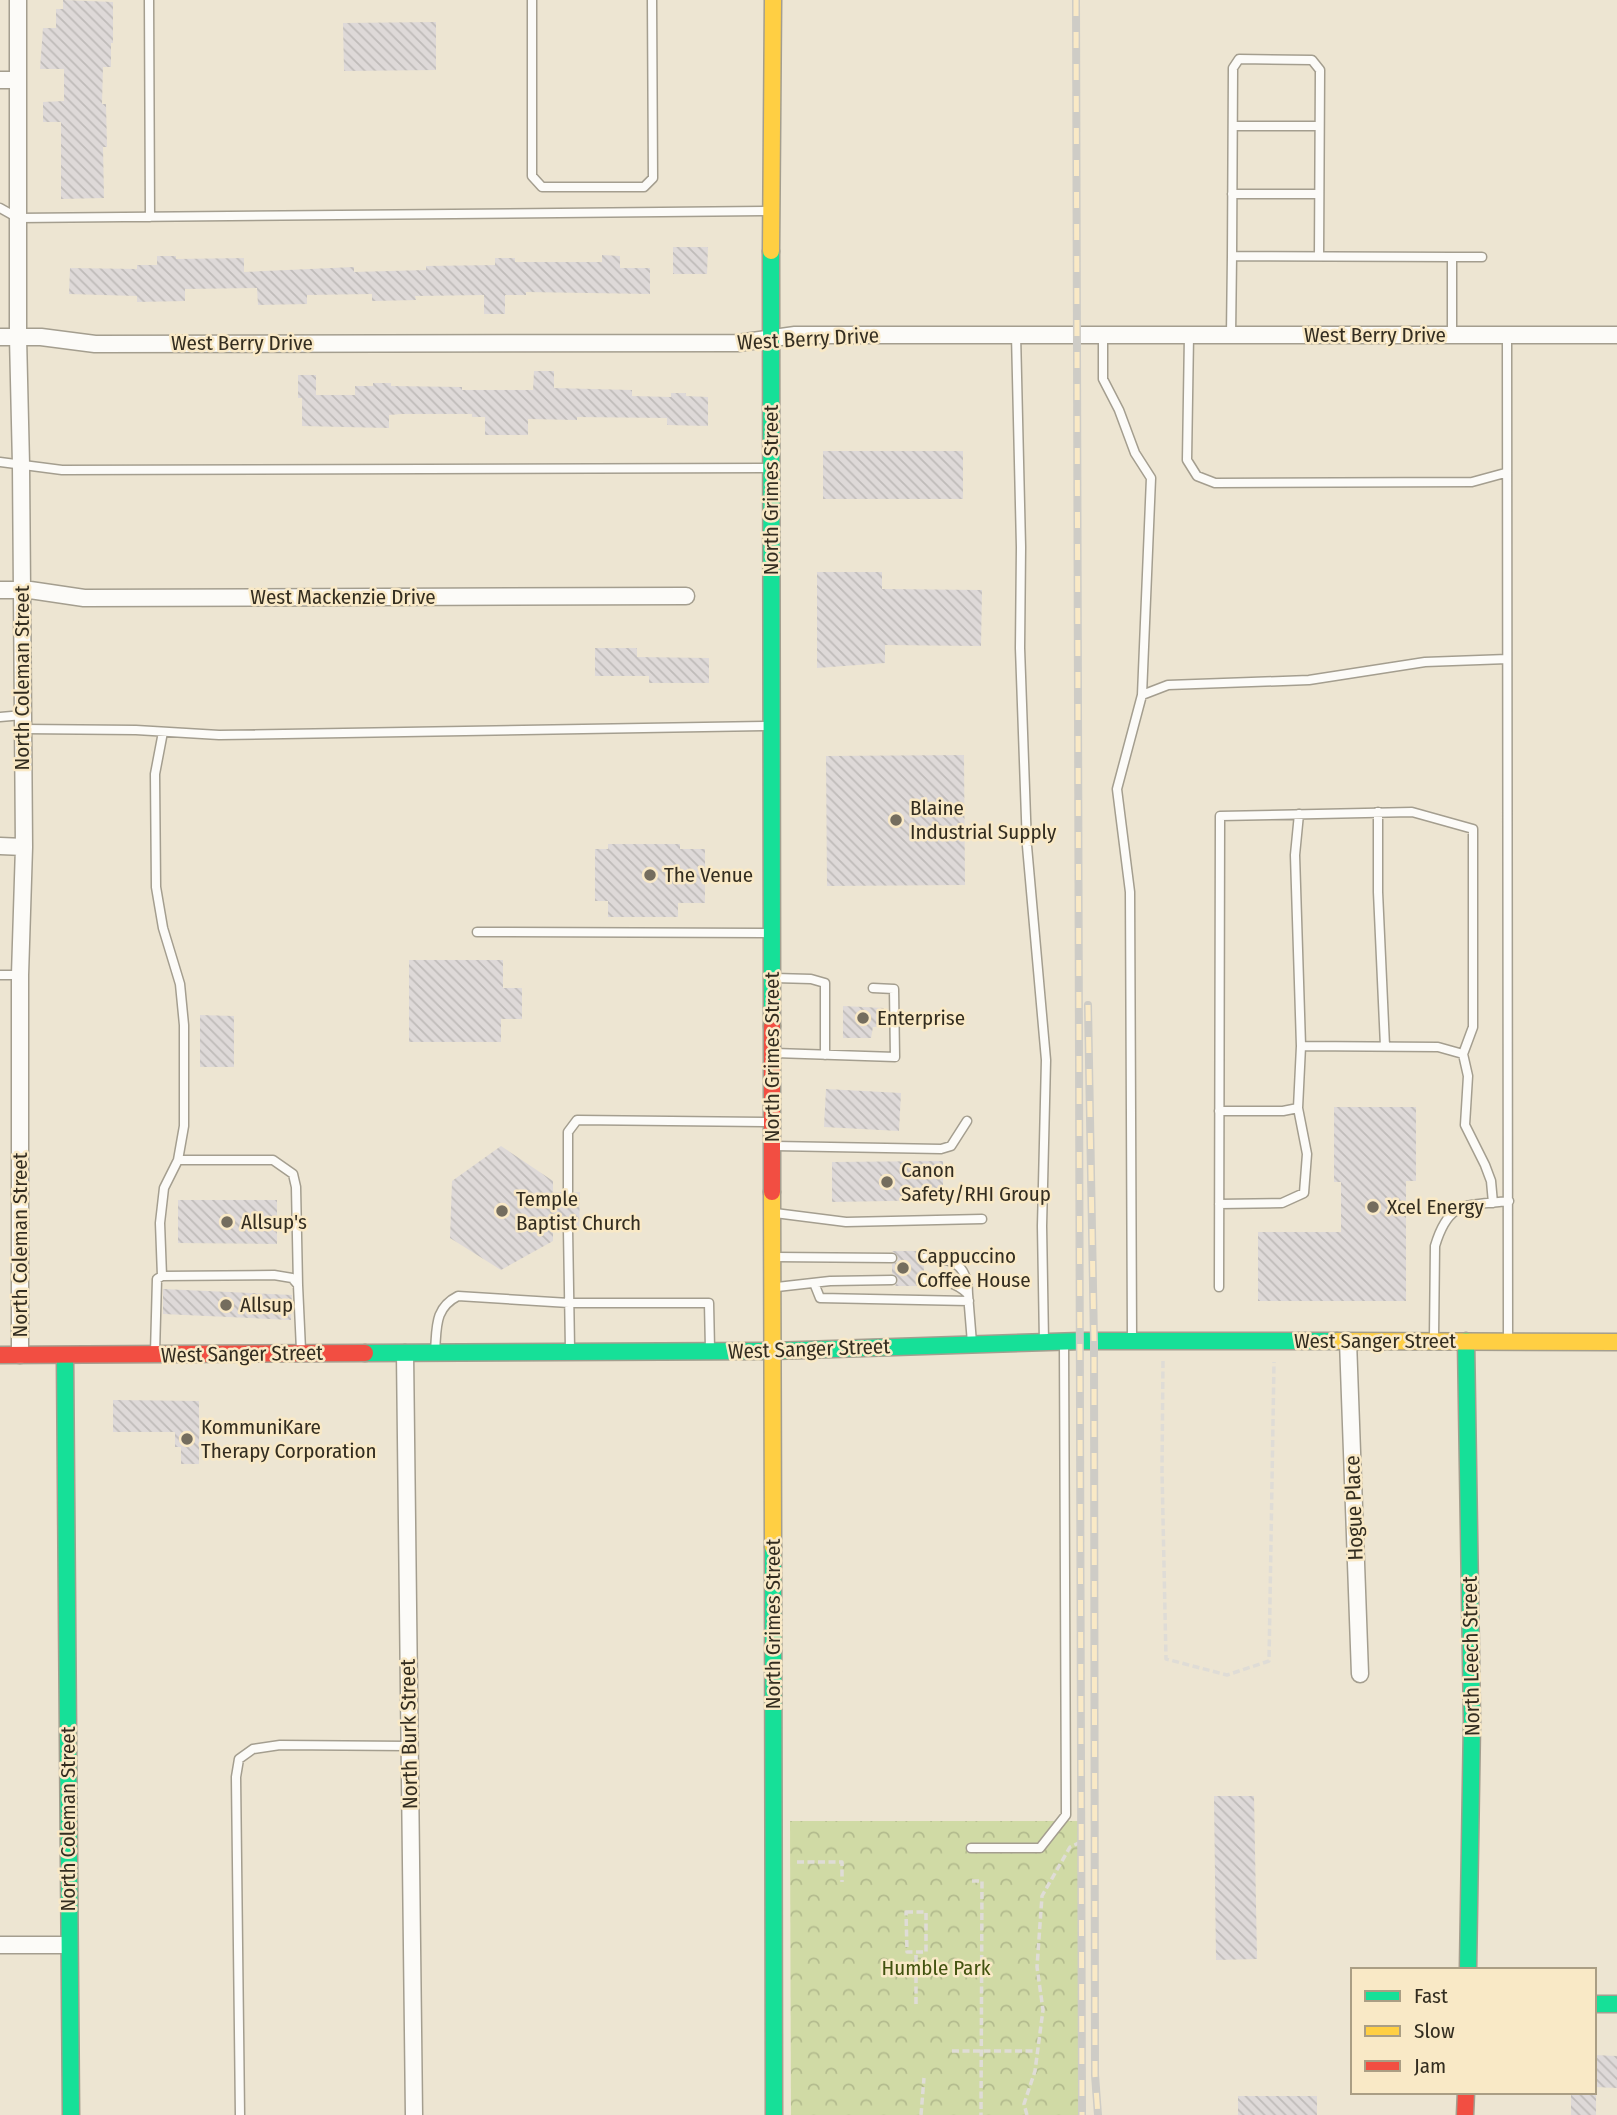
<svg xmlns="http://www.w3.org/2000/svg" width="1617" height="2115" font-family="'Fira Sans Condensed',sans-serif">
	<defs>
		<pattern id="forest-crowns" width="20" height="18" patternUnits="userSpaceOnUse" patternTransform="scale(1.75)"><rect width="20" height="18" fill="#d0daa5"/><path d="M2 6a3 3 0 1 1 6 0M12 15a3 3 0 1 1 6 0" fill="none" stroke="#b3bb8e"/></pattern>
		<pattern id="building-back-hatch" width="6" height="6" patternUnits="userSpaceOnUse" patternTransform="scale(1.75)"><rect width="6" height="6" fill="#ded9d8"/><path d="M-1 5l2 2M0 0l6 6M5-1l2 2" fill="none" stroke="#bfbbb9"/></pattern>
	</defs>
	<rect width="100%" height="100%" fill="#ede5d2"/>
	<path fill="url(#forest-crowns)" d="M790,1821H1081L1082,2115H791Z"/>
	<path fill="url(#building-back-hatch)" d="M63,0L113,2V43H111V67H103L102,104H106L107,147H103L104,198L61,199V122H43V102L64,101V69H40L43,28H56V9H63Z
		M436,22V70L344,71L343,23Z
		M673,247H708L707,274H673Z
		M602,255L620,256V268H650V294L526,292V295H505V314H484V295L415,296L416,300L372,301V294L307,295V304L258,305L257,288L185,289V301L137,302V296L69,294L70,268L137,269V265H157V256H176V259L244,258V272L354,267V272L426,270V266L495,265V258H515V262H602Z
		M534,371H554V388L632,390V396L671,397V393H686V396L708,397V426L667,425V418L577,417V420L528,419V435H485V417H472V414H401L389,415V428L302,426V398H298V375H316V395H355V386H373V383H391V386L462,387V390H533Z
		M823,451H963V499H823Z
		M817,572H882V589L982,590L981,646L885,645V663L817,668Z
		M595,648H637V657L709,658V683H649V676H595Z
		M964,755L965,885L827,886L826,756Z
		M608,844H680V849H705V903H678V917H608V901H595V849H608Z
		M409,960H503V988H522V1019H501V1042H409Z
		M843,1006L884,1008V1027H873L871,1038H843Z
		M200,1015L234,1016V1067H200Z
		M826,1089L901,1093L899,1131L824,1127Z
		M1334,1107H1416V1181H1406V1301H1258V1232H1341V1182H1334Z
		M501,1146L553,1181V1192H561L567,1198L572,1197L575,1192H580L579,1229H575L569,1223L564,1224L561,1229H553V1241L501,1270L450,1238L452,1181Z
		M943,1161V1200L832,1202V1162Z
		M178,1200H277V1244L178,1243Z
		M892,1251H924L918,1257L919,1262L924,1265V1273L918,1279L921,1286H895L898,1279L892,1273V1264L897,1262L898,1257Z
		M163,1289L292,1295L291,1320L163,1314Z
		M113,1400L199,1401V1464H181V1447H175V1432H113Z
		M1214,1796H1254L1257,1959L1216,1960Z
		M1594,2055L1617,2056V2088L1594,2087Z
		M1571,2092H1596V2115H1571Z
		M1238,2096H1317V2115H1238Z"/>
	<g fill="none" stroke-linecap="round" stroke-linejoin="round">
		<g stroke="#a49e8f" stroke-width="11">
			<path id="lane" d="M149,0L150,217
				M532,0V176L542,187H644L653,178L652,0
				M1233,126H1319
				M1232,194H1319
				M0,208L18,218L768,211
				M1232,256L1233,68L1239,59L1312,60L1320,70L1319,256
				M1452,257H1482
				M1016,334L1021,547L1020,648L1027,846L1046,1060L1042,1226L1044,1342
				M1103,335V379L1119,410L1135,453L1151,478L1142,695
				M1189,335L1187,460L1197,476L1215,483L1472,482L1505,473
				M1231,335L1232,256L1452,257V335
				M1507,335L1508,1338
				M0,462L62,470L767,468
				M0,717L23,715
				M23,729L136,730L219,735L769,726
				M1378,812V892L1385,1046
				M477,932L769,933
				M0,975H20
				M775,978L811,979L825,983V1055
				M1301,1046L1438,1047L1463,1054L1468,1076L1465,1125L1485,1165L1491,1181L1493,1203
				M775,1053L895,1057L894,989L873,988
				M1219,1111H1283L1298,1108L1301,1046L1295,855L1299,814
				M775,1146L941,1149L951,1146L967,1121
				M178,1160H273L293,1174L296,1187L298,1285
				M568,1192V1132L577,1120L769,1122
				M1219,1204L1282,1203L1304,1193L1307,1154L1298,1108
				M775,1213L846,1222L982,1219
				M568,1229L570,1349
				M775,1257L892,1258
				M924,1258C951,1258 968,1263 968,1294
				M162,1276L160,1223L164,1188L178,1160L184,1126V1025L180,984L163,928L156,887L155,774L163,732
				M924,1280C943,1281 954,1281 968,1294L972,1343
				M814,1283L820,1298L969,1301
				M777,1287L830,1281L892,1280
				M1219,1287L1220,816L1412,812L1473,829V1027L1463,1054
				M1132,1338L1130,892L1117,789L1142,695L1168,685L1309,680L1425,662L1507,659
				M1434,1338L1435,1246C1449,1199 1467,1206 1509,1201
				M435,1351C437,1328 434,1308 458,1296L569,1303H709L710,1349
				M155,1353L157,1279L162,1276L274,1275L292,1278L298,1285L301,1350
				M971,1848H1040L1066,1815L1064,1344
				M240,2115L236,1777L239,1759L253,1749L280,1745L409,1746"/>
		</g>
		<g stroke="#a49e8f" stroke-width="19">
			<path id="street" d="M18,0V337L21,465L24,847L20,975V1355
				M0,80H18
				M0,337H41L95,344L738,343L795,335H1617
				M0,590H30L84,598L686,596
				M0,846L24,847
				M1348,1341L1360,1674
				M405,1353L414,2115
				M0,1945H69"/>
		</g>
		<g stroke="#a49e8f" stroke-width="19">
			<path id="fast" d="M771,251L772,1026
				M1466,1341L1472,1721L1468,1970
				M365,1353L772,1351L1081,1341H1337
				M65,1356L71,2115
				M773,1547L774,2115
				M1594,2004H1617"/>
		</g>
		<g stroke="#a49e8f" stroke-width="19">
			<path id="slow" d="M771,251L773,0
				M772,1192L773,1547
				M1337,1341L1617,1342"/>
		</g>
		<g stroke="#a49e8f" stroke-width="19">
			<path id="jam" d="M772,1026V1192
				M0,1355L365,1353
				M1465,2115L1466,2092"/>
		</g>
		<path stroke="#dfdcd6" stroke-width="3.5" stroke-dasharray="7 3.5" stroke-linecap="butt" d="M1163,1361L1162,1471L1166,1659L1227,1675L1269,1661L1274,1362
			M797,1862H842V1882
			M972,1881H982L981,2115
			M906,1912H926V1952H907Z
			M916,2004V1952
			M952,2051H1037
			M921,2115L924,2078
			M1027,2115L1024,2104L1035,2071L1043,2010L1037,1967L1042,1896L1070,1847L1081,1842"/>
		<use href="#lane" stroke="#fcfbf8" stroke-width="8"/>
		<use href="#street" stroke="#fcfbf8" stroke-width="16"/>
		<use href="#fast" stroke="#16e098" stroke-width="16"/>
		<use href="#slow" stroke="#ffcf43" stroke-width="16"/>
		<use href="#jam" stroke="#f24e42" stroke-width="16"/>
		<g stroke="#ceccc6" stroke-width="8">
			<path id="rail" d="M1076,0L1082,2115
				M1088,1005L1094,1342L1095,2075L1098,2115"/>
		</g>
		<use href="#rail" stroke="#f9e9c6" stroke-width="5" stroke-dasharray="16" stroke-linecap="butt"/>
	</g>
	<g fill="#746d5e" stroke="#f9e9c6" stroke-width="2.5">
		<circle cx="896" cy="820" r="7"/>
		<circle cx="650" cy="875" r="7"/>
		<circle cx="863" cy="1018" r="7"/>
		<circle cx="887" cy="1182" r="7"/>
		<circle cx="1373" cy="1207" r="7"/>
		<circle cx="502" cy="1211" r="7"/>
		<circle cx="227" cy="1222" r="7"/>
		<circle cx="903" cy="1268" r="7"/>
		<circle cx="226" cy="1305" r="7"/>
		<circle cx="187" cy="1439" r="7"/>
	</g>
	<g text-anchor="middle" stroke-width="5" stroke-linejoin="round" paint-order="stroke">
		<g font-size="21" fill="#332d20" stroke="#f9e9c6">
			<text x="1375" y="342">West Berry Drive</text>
			<text transform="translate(808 339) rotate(-3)" y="7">West Berry Drive</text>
			<text x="242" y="350">West Berry Drive</text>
			<text transform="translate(771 490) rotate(-90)" y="7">North Grimes Street</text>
			<text x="343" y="604">West Mackenzie Drive</text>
			<text transform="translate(22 678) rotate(-90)" y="7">North Coleman Street</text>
			<text transform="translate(772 1057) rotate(-90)" y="7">North Grimes Street</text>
			<text transform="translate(20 1245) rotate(-90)" y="7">North Coleman Street</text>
			<text x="1375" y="1348">West Sanger Street</text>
			<text transform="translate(809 1349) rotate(-2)" y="7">West Sanger Street</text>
			<text transform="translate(242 1354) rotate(-1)" y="7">West Sanger Street</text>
			<text transform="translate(1354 1508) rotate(-92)" y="7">Hogue Place</text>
			<text transform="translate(773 1624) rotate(-90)" y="7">North Grimes Street</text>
			<text transform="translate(1471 1656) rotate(-91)" y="7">North Leech Street</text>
			<text transform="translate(409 1734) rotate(-91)" y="7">North Burk Street</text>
			<text transform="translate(68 1819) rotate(-90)" y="7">North Coleman Street</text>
		</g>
		<g font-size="21" fill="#332d20" stroke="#f9e9c6" text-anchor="start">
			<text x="910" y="815">Blaine<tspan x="910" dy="24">Industrial Supply</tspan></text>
			<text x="664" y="882">The Venue</text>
			<text x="877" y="1025">Enterprise</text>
			<text x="901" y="1177">Canon<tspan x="901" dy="24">Safety/RHI Group</tspan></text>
			<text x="516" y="1206">Temple<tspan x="516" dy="24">Baptist Church</tspan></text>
			<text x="1387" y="1214">Xcel Energy</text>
			<text x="241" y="1229">Allsup's</text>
			<text x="917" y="1263">Cappuccino<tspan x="917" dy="24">Coffee House</tspan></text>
			<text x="240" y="1312">Allsup</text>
			<text x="201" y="1434">KommuniKare<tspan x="201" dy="24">Therapy Corporation</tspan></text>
		</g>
		<g font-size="21" fill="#42520f" stroke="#f9e9c6">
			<text x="936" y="1975">Humble Park</text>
		</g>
	</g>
	<rect x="1351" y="1968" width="245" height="126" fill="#f9e9c6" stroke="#aa9e84" stroke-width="2"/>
	<rect x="1365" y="1991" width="35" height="10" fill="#16e098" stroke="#aa9e84" stroke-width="2"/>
	<text x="1414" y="2003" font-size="21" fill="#332d20">Fast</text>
	<rect x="1365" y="2026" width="35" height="10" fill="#ffcf43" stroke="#aa9e84" stroke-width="2"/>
	<text x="1414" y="2038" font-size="21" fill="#332d20">Slow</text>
	<rect x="1365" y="2061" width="35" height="10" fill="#f24e42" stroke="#aa9e84" stroke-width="2"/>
	<text x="1414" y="2073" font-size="21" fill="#332d20">Jam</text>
</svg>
